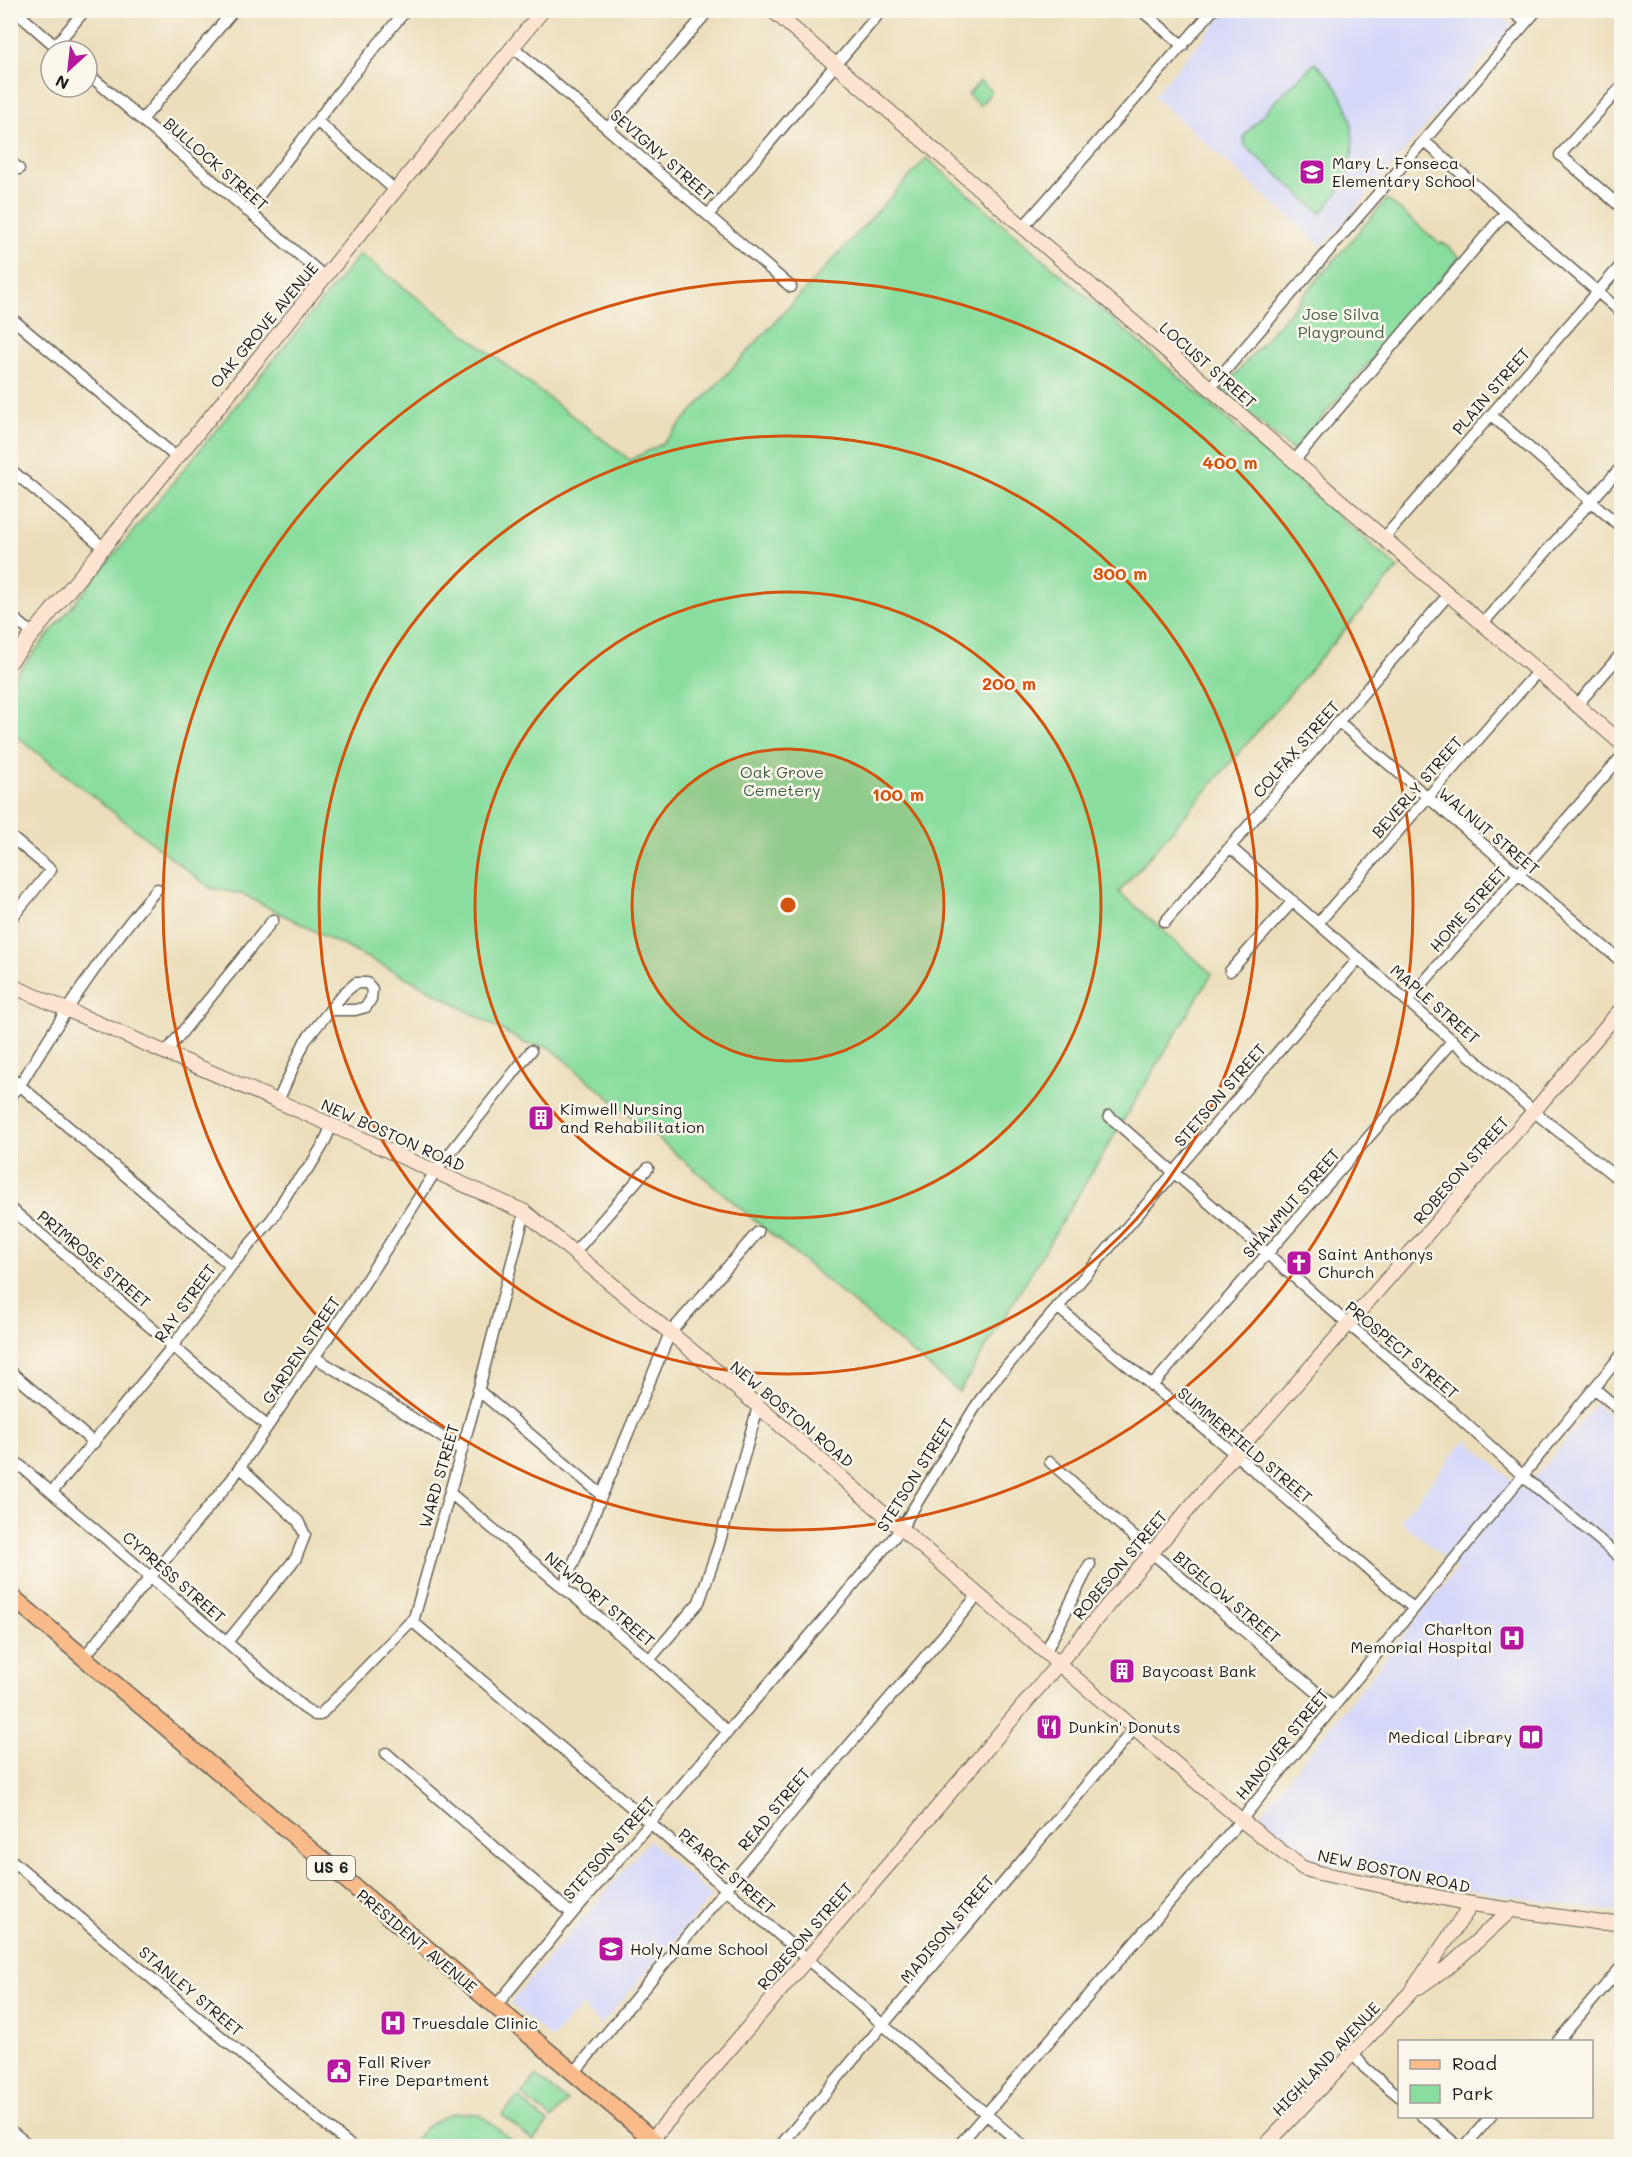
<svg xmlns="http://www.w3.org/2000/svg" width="1632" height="2157" font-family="Mali,sans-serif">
	<rect width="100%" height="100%" fill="#fbf7ec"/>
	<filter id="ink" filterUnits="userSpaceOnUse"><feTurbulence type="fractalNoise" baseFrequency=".0167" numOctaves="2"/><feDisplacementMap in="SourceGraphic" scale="12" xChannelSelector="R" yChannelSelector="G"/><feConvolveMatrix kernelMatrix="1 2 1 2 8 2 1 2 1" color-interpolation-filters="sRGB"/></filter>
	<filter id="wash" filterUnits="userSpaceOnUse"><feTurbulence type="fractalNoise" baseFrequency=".008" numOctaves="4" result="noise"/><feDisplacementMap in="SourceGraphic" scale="24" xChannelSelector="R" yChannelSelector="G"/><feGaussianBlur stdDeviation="1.35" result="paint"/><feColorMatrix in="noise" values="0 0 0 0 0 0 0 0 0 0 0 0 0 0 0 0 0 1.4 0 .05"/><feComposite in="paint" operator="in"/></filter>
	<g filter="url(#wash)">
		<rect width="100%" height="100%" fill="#ecdebb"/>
		<path fill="#d5d8f9" d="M1227,11H1494L1512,26L1322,247L1153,96Z
			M1596,1404L1621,1426V1910L1611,1912L1425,1883L1322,1864L1299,1854L1254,1821L1457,1569L1400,1520L1466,1439L1524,1491Z
			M649,1841L712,1896L601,2025L581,2006L552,2039L510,2003Z"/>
		<path fill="#89dd9e" stroke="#527c5d" stroke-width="1.5" d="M1315,63C1363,105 1366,167 1321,213L1245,146L1244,136L1278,98Z
			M980,81L992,91L980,106L968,95Z
			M927,158L1398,568L1119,892L1212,974L959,1392L549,1047L526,1044L425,987L242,894L210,888L11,732L10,682L360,254L630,460L662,444Z
			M1387,199L1440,244L1442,242L1460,257L1293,451L1222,390Z
			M536,2076L567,2101L552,2119L521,2094Z
			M518,2097L548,2123L533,2141L502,2115Z
			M456,2113L480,2114L518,2146H409C424,2129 433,2118 456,2113Z"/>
	</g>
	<g filter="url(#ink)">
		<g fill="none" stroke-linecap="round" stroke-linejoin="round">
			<g stroke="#656054" stroke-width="13">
				<path id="street" d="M14,10L61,51
					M1141,10L1183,46
					M1511,10L1526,23
					M55,46L85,10
					M513,47L791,287
					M87,73L325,277
					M1622,86L1560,155L1622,208
					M142,120L234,10
					M317,121L396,191
					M608,128L709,10
					M1424,141L1622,313
					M10,161L19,169
					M247,211L347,82L406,10
					M708,215L882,10
					M1023,227L1213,10
					M10,317L176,457
					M1210,388L1537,10
					M1491,415L1622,528
					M1294,461L1506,212
					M10,469L103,547
					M1384,538L1622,264
					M10,615L33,634
					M1483,623L1622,466
					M1577,705L1622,653
					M1339,722L1622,962
					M10,836L51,870L10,920
					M1230,847L1537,1114L1622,1182
					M1165,922L1449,594
					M1318,923L1538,671
					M1230,971L1293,901
					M356,983H367L372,989L371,999L366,1007L355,1010H330L344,993Z
					M1408,1000L1622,756
					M166,1052L273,920
					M10,1077L231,1266
					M10,1096L20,1085C61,1017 104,950 157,889
					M278,1101L305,1041L330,1010
					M1109,1116L1348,1324L1443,1403L1523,1476L1622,1559
					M10,1208L267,1426
					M574,1253L648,1168
					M1057,1307L1235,1454L1413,1608
					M314,1357L369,1390L462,1450
					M10,1371L94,1443
					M1152,1386L1453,1040
					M1594,1388L1622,1412
					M478,1390L602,1495
					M10,1457L304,1708L315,1715H320L414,1618L473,1411L525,1212
					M1050,1462L1152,1553L1333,1706
					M52,1492L173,1346L231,1266L272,1219L290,1189L311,1165L323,1145L332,1125
					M450,1493L643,1654L728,1732
					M563,1588L670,1333L758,1232
					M414,1618L413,1622L650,1823L1023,2146
					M227,1642L296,1558L305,1535L298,1521L240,1467
					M1045,1653L1090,1564
					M84,1657L232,1479L358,1293L435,1172L531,1051
					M649,1660L699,1602L718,1548L758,1407
					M386,1753L572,1914
					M10,1859L351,2146
					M495,2007L572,1914L901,1529L974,1409L989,1387L1359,958
					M1557,2042L1622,1966
					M1353,2054L1365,2068L1400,2097
					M574,2073L725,1890L978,1595
					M1422,2116L1458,2146
					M10,2130L30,2146
					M780,2146L1134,1729
					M958,2146L1241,1820L1622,1354
					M1465,2146L1491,2116"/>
			</g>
			<g stroke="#656054" stroke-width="16">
				<path id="secondary" d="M772,10L1622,744
					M10,662L543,10
					M10,985L300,1111L525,1212L745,1395L1241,1820L1303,1868L1319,1873L1472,1904L1602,1923L1622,1922
					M1419,1987L1452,1964L1512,1909
					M646,2146L915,1834L1235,1454L1534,1111L1622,1008
					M1265,2146L1410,1993L1472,1904"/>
			</g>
			<g stroke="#656054" stroke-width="19">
				<path id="primary" d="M10,1595L660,2146"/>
			</g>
			<use href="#street" stroke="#fff" stroke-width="10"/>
			<use href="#secondary" stroke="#fde4d1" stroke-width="14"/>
			<use href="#primary" stroke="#fabb8b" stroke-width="16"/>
		</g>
	</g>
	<circle cx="788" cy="905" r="156" fill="#d4530e" fill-opacity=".12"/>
	<g fill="none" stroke="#d4530e" stroke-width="3">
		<circle cx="788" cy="905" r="156"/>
		<circle cx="788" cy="905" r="313"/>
		<circle cx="788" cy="905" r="469"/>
		<circle cx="788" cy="905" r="625"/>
	</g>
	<defs>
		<g id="school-square" transform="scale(1.35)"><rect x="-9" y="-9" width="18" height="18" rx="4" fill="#b5179e" stroke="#fbf7ec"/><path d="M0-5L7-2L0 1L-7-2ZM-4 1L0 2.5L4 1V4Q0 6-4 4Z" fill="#fff"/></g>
		<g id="building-square" transform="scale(1.35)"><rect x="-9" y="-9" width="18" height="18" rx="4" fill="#b5179e" stroke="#fbf7ec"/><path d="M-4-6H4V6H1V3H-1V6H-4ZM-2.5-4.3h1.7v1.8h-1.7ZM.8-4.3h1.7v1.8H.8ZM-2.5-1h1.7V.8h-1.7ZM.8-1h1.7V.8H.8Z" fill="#fff"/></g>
		<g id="church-square" transform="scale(1.35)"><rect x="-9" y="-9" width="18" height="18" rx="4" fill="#b5179e" stroke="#fbf7ec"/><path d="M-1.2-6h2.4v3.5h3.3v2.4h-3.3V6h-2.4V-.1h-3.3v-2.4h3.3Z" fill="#fff"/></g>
		<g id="hospital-square" transform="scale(1.35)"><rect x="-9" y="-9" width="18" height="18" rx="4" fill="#b5179e" stroke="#fbf7ec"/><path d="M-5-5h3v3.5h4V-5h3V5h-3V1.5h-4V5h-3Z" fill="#fff"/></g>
		<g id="restaurant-square" transform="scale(1.35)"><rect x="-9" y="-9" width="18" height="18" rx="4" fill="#b5179e" stroke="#fbf7ec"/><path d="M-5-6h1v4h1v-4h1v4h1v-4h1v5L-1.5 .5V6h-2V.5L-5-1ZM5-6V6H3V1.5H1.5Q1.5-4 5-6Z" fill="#fff"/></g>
		<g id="library-square" transform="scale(1.35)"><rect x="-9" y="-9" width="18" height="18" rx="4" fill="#b5179e" stroke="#fbf7ec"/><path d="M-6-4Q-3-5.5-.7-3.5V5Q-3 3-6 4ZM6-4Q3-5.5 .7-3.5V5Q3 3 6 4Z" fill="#fff"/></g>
		<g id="civic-square" transform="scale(1.35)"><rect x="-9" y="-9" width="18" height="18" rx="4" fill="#b5179e" stroke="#fbf7ec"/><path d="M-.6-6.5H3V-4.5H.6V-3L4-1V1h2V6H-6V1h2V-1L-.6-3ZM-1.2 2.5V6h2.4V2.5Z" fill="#fff"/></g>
	</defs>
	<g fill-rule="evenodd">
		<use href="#school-square" x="1312" y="172"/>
		<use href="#building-square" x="541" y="1118"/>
		<use href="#church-square" x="1299" y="1263"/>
		<use href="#hospital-square" x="1512" y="1638"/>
		<use href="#building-square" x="1122" y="1671"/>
		<use href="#restaurant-square" x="1049" y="1727"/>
		<use href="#library-square" x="1531" y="1737"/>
		<use href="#school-square" x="611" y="1949"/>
		<use href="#hospital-square" x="393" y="2023"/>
		<use href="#civic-square" x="339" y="2071"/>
	</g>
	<g text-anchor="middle" stroke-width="5" stroke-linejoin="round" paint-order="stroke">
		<rect fill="#fbf7ec" stroke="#5f5e5a" stroke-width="1.5" x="307" y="1856" width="48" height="24" rx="4.5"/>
		<g font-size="15" font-weight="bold" fill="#1c1c1c">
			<text x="331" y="1873">US 6</text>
		</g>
		<g font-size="16" fill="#1c1c1c" stroke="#fbf7ec">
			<text transform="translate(662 155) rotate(41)" y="6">SEVIGNY STREET</text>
			<text transform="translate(216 164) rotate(41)" y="6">BULLOCK STREET</text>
			<text transform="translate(264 325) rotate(-50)" y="6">OAK GROVE AVENUE</text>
			<text transform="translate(1208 365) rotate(41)" y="6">LOCUST STREET</text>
			<text transform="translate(1491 391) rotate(-49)" y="6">PLAIN STREET</text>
			<text transform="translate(1296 749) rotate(-49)" y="6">COLFAX STREET</text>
			<text transform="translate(1417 787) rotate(-49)" y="6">BEVERLY STREET</text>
			<text transform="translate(1489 831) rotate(40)" y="6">WALNUT STREET</text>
			<text transform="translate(1468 909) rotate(-49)" y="6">HOME STREET</text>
			<text transform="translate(1435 1004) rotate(41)" y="6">MAPLE STREET</text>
			<text transform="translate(1220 1095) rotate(-49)" y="6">STETSON STREET</text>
			<text transform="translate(393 1135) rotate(24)" y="6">NEW BOSTON ROAD</text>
			<text transform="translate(1461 1170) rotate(-49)" y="6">ROBESON STREET</text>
			<text transform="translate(1291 1203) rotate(-49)" y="6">SHAWMUT STREET</text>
			<text transform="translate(94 1259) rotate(40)" y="6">PRIMROSE STREET</text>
			<text transform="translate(185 1303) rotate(-54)" y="6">RAY STREET</text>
			<text transform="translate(301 1350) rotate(-56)" y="6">GARDEN STREET</text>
			<text transform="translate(1402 1350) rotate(40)" y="6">PROSPECT STREET</text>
			<text transform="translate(792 1414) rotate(40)" y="6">NEW BOSTON ROAD</text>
			<text transform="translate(1245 1445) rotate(40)" y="6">SUMMERFIELD STREET</text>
			<text transform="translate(915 1475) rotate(-58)" y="6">STETSON STREET</text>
			<text transform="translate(439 1476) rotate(-74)" y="6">WARD STREET</text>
			<text transform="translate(1120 1565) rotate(-50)" y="6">ROBESON STREET</text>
			<text transform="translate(174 1577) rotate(41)" y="6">CYPRESS STREET</text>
			<text transform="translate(1227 1597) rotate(40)" y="6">BIGELOW STREET</text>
			<text transform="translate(600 1599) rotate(40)" y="6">NEWPORT STREET</text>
			<text transform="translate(1282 1744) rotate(-51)" y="6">HANOVER STREET</text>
			<text transform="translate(774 1809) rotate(-50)" y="6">READ STREET</text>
			<text transform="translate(609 1848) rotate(-49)" y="6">STETSON STREET</text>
			<text transform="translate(727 1871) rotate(41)" y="6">PEARCE STREET</text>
			<text transform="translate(1394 1871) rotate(12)" y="6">NEW BOSTON ROAD</text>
			<text transform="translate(947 1929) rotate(-50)" y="6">MADISON STREET</text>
			<text transform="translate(805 1936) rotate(-49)" y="6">ROBESON STREET</text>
			<text transform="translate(417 1941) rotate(40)" y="6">PRESIDENT AVENUE</text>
			<text transform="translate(191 1991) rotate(40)" y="6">STANLEY STREET</text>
			<text transform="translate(1326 2059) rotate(-47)" y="6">HIGHLAND AVENUE</text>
		</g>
		<g font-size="16" fill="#1c1c1c" stroke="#fbf7ec" text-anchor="start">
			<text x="1332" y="169">Mary L. Fonseca<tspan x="1332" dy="18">Elementary School</tspan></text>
			<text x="560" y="1115">Kimwell Nursing<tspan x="560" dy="18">and Rehabilitation</tspan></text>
			<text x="1318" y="1260">Saint Anthonys<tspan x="1318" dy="18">Church</tspan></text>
			<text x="1492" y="1635" text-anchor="end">Charlton<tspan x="1492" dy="18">Memorial Hospital</tspan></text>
			<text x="1142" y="1677">Baycoast Bank</text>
			<text x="1068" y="1733">Dunkin' Donuts</text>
			<text x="1512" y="1743" text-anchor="end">Medical Library</text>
			<text x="630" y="1955">Holy Name School</text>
			<text x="412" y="2029">Truesdale Clinic</text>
			<text x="358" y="2068">Fall River<tspan x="358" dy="18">Fire Department</tspan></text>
		</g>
		<g font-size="16" fill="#42604a" stroke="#fbf7ec">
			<text x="1341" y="320">Jose Silva<tspan x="1341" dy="18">Playground</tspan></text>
			<text x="782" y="778">Oak Grove<tspan x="782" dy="18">Cemetery</tspan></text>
		</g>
	</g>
	<circle cx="788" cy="905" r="9" fill="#d4530e" stroke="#fbf7ec" stroke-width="3"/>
	<g font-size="18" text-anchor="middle" font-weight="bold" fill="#d4530e" stroke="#fbf7ec" stroke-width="5" stroke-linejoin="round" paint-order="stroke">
		<text x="1230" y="469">400 m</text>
		<text x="1120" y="580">300 m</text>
		<text x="1009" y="690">200 m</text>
		<text x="898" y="801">100 m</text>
	</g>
	<rect width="1632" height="2157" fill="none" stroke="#fbf7ec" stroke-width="36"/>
	<rect x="1398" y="2040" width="195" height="78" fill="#fbf7ec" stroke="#a29f99" stroke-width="1.5"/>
	<rect x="1410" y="2060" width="30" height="9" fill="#fabb8b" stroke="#a29f99" stroke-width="1.5"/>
	<text x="1452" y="2070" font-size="18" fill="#1c1c1c">Road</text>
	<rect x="1410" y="2085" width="30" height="18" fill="#89dd9e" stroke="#a29f99" stroke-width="1.5"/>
	<text x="1452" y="2100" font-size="18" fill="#1c1c1c">Park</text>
	<g transform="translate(69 69) rotate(207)"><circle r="28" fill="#fbf7ec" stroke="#a29f99" stroke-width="1.5"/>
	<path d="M0-4.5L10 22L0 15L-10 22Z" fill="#b5179e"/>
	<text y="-9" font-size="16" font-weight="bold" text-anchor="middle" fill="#1c1c1c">N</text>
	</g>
</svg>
